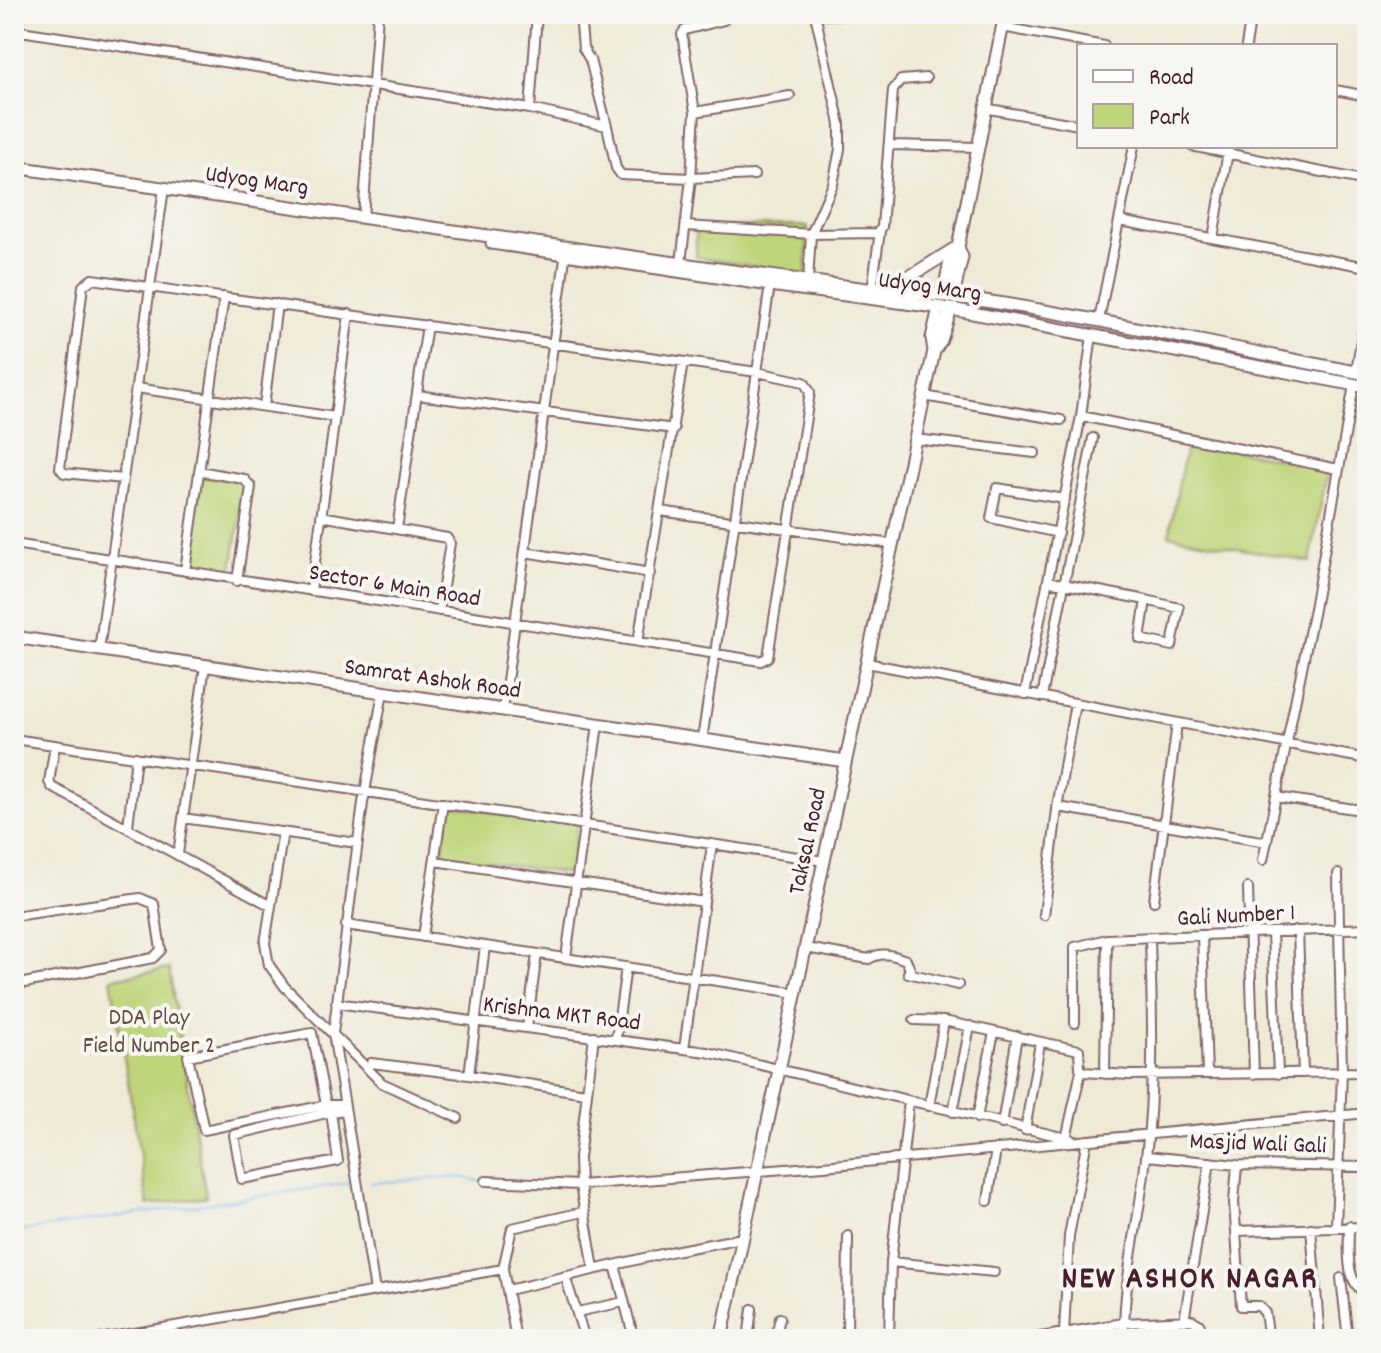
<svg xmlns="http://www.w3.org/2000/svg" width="1381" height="1353" font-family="Dekko,sans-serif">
	<rect width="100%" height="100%" fill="#f6f6f2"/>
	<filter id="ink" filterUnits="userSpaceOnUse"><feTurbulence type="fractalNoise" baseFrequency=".0125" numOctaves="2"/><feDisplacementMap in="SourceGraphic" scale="16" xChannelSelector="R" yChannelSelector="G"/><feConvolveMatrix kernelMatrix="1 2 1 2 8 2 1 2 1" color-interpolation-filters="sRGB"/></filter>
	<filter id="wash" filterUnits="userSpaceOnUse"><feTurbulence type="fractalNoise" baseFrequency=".006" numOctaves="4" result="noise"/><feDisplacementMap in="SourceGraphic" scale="32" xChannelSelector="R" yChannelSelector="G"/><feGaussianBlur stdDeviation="1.8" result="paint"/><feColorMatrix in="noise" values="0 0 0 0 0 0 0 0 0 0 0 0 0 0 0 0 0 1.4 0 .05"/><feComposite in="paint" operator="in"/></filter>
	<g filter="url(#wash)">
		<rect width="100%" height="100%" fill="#efead5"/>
		<path fill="#bed579" stroke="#847a52" stroke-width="2" d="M808,226L806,275L696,257V227Z
			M1187,441L1328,468L1310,562L1169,535Z
			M202,477L246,481L231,575L189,567Z
			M449,805L577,823L571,874L442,856Z
			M169,969L206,1197L148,1205L111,978Z"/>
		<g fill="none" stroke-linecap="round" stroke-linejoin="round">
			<path stroke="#7ebbf1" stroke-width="2" d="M370,1183L460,1177L484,1182
				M14,1232L349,1183"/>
		</g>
	</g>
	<g filter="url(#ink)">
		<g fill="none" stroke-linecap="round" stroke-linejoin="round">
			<g stroke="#846666" stroke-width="12">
				<path id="street" d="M816,15L851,14
					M1002,27L1104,46
					M14,30L530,109L607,126L590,60L583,48L580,14
					M1246,46L1251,14
					M1335,90L1367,96
					M984,108L1079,125
					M530,109L537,14
					M695,112L790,96
					M607,126L616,168L621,175L691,178L754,175
					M889,145L977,147
					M1191,146L1367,181
					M363,217L378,14
					M1120,221L1367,267
					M686,226L811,234L878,233L882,227L893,90L901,80L926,78
					M1213,238L1229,146
					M681,263L691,178L695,112L682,34L685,30L724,20
					M808,281L811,234L833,184L840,149V124L815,14
					M872,290L880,231
					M1099,320L1134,146
					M1356,372L1367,303
					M136,388L335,417
					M417,395L674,429
					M924,396L1061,420
					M264,406L277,304
					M1081,416L1338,469
					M915,439L1035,453
					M199,471L244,479L251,487L237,581
					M660,511L892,544
					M321,516L447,538L450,543L439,611
					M397,529L427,325
					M1058,533L991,518L997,488L1065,499
					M14,544L761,661L768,657L810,392L804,382L757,372L92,279L83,286L60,468L64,473L123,479
					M525,552L650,573
					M185,571L224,297
					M1048,581L1146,600L1140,639L1172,646L1179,608L1146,600
					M311,591L349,314
					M638,642L683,362
					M99,650L164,188
					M867,663L1367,759
					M1025,694L1081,416L1092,335
					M1042,697L1093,438
					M503,710L566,251
					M14,739L824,861
					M702,740L770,285
					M55,745L49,782L52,787L271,906
					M1276,797L1367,811
					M1058,807L1267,842
					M183,818L357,843
					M128,826L136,757
					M283,832L265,943L269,965L285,987L382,1083L458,1118
					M178,854L205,666
					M1263,860L1314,609L1354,385
					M435,861L704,902
					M1248,888L1254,1074
					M1154,901L1177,723
					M1044,915L1058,802L1075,703
					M14,916L140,898L154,904L161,950L153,958L14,985
					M346,925L797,993
					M1298,931L1303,1073
					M1272,932L1278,1074
					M1202,935L1207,1073
					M423,937L443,803
					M485,946L469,1075L586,1093
					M806,948L869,959C881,951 893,955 906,960L910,969L908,973L958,985
					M566,958L598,724
					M336,1003L707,1052L1070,1139
					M914,1020L944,1021L1079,1050L1080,1068L1083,1072L1129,1075L1367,1072
					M1075,1023V947L1107,939L1367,928
					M527,1028L537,954
					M594,1036L579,1158L580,1185L594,1269
					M616,1039L626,967
					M684,1049L712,844
					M371,1063L469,1075
					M1364,1072L1367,1010
					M1105,1074L1107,939
					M326,1105L312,1033L188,1056L204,1130L326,1105H343
					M929,1106L944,1021
					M331,1112L234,1135L242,1179L338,1161L331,1112L344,1110
					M953,1112L970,1026
					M977,1118L994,1032
					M1002,1124L1017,1036
					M1025,1130L1040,1043
					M1066,1139L1081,1071
					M1147,1156L1237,1165L1367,1167
					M1237,1165L1234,1202L1241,1306H1259L1265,1313L1269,1339
					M486,1181L580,1185L824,1166L1367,1113
					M988,1201L996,1149
					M1349,1226C1349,1251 1344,1281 1367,1295
					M1336,1227L1342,1072L1338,874
					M1311,1228L1320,1339
					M1236,1231L1367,1227
					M891,1262L994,1272
					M615,1265L634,1339
					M503,1269L512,1228L583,1212
					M565,1276L585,1339
					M1341,1278L1348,1339
					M508,1290L674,1251L742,1238
					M375,1291L333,1033L363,803L383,692
					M577,1312L624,1302
					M1184,1321L1210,1162
					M1064,1333L1069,1236L1087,1140
					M100,1339L503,1269L516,1339
					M748,1339L752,1309
					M775,1339L780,1318
					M847,1339L848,1236
					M889,1339L891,1262L909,1101
					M1029,1339L1123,1323L1192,1320L1199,1324L1206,1339
					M1124,1339C1123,1278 1140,1218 1146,1157C1155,1084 1152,1011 1150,938
					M1169,1339L1176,1338"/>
			</g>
			<g stroke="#846666" stroke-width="15">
				<path id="secondary" d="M14,170L21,168C304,207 585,253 868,289C897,293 927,293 957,297C1095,316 1230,349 1367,374
					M492,243L770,285L951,309L1367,387
					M877,288L914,274L954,249
					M943,296L951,256L958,247L1005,14
					M953,296L962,257L958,247
					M934,351L941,340L951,309
					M14,637L845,761
					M14,1333L15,1339
					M721,1339L934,351L932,338L939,308"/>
			</g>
			<use href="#street" stroke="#fff" stroke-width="8"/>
			<use href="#secondary" stroke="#fff" stroke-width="11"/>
		</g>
	</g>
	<g text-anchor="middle" stroke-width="8" stroke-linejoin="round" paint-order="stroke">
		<g font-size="24" fill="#4a1f2b" stroke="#f6f6f2">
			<text transform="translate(257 179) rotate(8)" y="8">Udyog Marg</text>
			<text transform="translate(930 285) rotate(8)" y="8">Udyog Marg</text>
			<text transform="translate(395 584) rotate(9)" y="8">Sector 6 Main Road</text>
			<text transform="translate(433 677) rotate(8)" y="8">Samrat Ashok Road</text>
			<text transform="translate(806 841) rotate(-78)" y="8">Taksal Road</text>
			<text transform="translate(1236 914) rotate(-3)" y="8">Gali Number 1</text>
			<text transform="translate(562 1012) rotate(7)" y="8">Krishna MKT Road</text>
			<text transform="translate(1258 1142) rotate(2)" y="8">Masjid Wali Gali</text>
		</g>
		<g font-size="24" fill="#674c3e" stroke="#f6f6f2">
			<text x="149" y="1024">DDA Play<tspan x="149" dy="28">Field Number 2</tspan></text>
		</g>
		<g font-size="32" font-weight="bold" letter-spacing="2" fill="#4a1f2b" stroke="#f6f6f2">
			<text x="1190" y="1287">NEW ASHOK NAGAR</text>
		</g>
	</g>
	<rect width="1381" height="1353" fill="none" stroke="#f6f6f2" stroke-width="48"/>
	<rect x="1077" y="44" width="260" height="104" fill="#f6f6f2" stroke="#b1a0a2" stroke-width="2"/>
	<rect x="1093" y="70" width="40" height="12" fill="#ffffff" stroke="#b1a0a2" stroke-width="2"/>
	<text x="1149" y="84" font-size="24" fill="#4a1f2b">Road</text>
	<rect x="1093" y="104" width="40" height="24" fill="#bed579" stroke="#b1a0a2" stroke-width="2"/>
	<text x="1149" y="124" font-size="24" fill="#4a1f2b">Park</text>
</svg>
